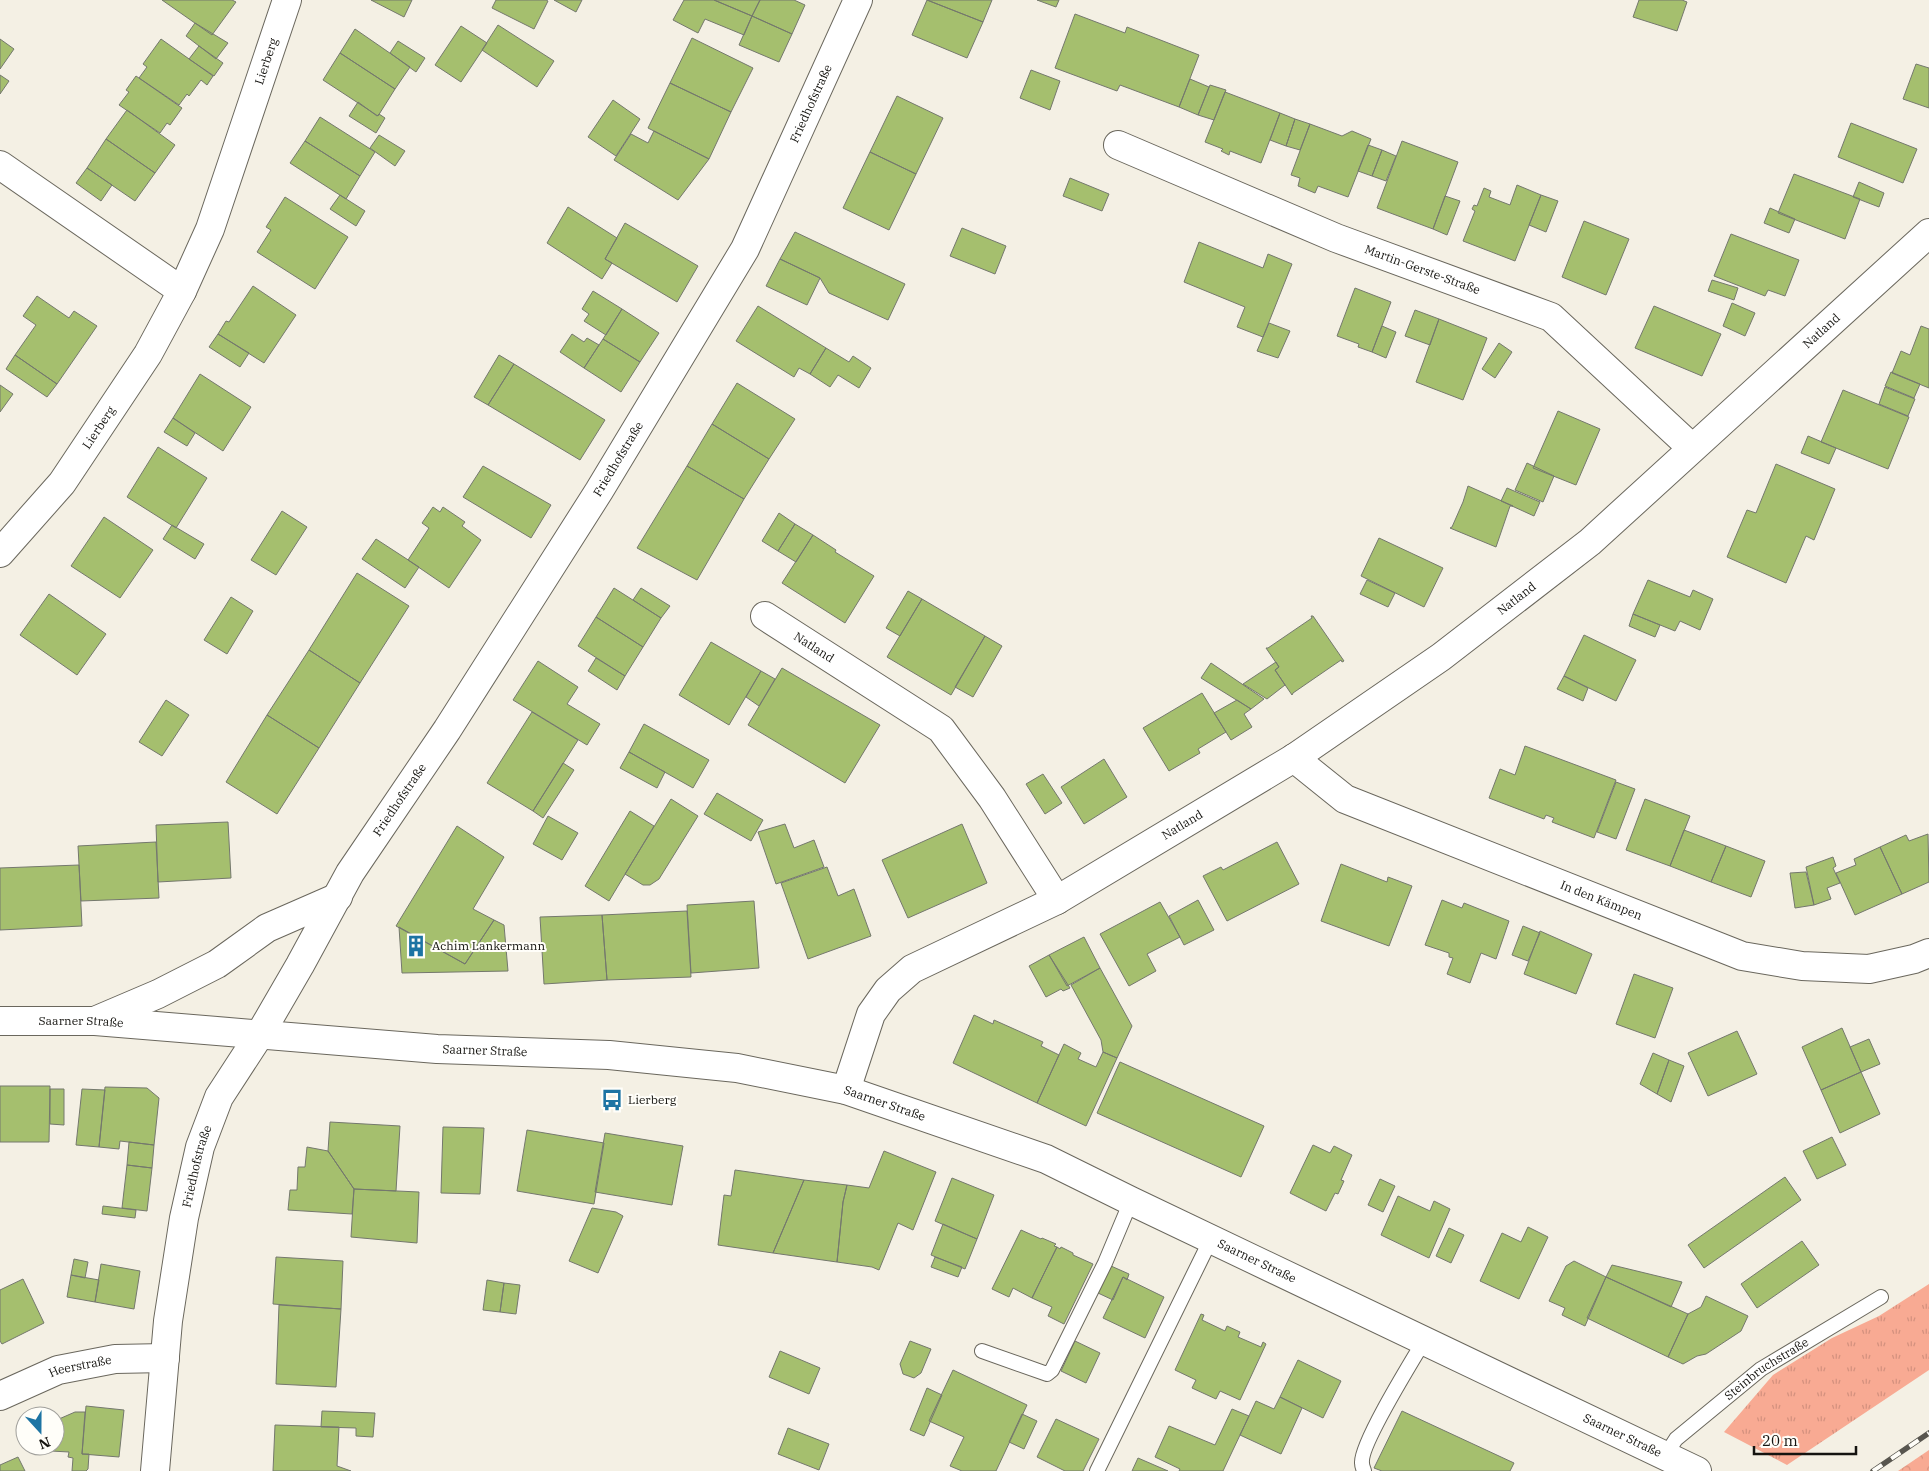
<svg xmlns="http://www.w3.org/2000/svg" width="1929" height="1471" font-family="'IBM Plex Serif',serif">
	<defs>
		<pattern id="grass-tufts" width="24" height="20" patternUnits="userSpaceOnUse" patternTransform="scale(1.25)"><rect width="24" height="20" fill="#f8aa93"/><path d="M3 7l-1-3M5 7V3M7 7l1-3M15 17l-1-3M17 17v-4M19 17l1-3" fill="none" stroke="#d4917e"/></pattern>
		<pattern id="forest-crowns" width="20" height="18" patternUnits="userSpaceOnUse" patternTransform="scale(1.25)"><rect width="20" height="18" fill="#f8aa93"/><path d="M2 6a3 3 0 1 1 6 0M12 15a3 3 0 1 1 6 0" fill="none" stroke="#d4917e"/></pattern>
	</defs>
	<rect width="100%" height="100%" fill="#f4f0e4"/>
	<path fill="url(#grass-tufts)" d="M1929,1284V1370L1787,1465L1724,1432L1773,1375L1832,1338L1879,1316Z"/>
	<path fill="url(#forest-crowns)" d="M1929,1450V1471H1898Z"/>
	<path fill="#a5bf6e" stroke="#74786d" d="M162,0H232L236,2L212,35Z
		M371,0H412L404,17Z
		M496,0H546L548,1L534,29L492,8Z
		M554,0H582L576,12Z
		M684,0H714L752,16L744,35L705,19L698,33L673,20Z
		M714,0H760L752,16Z
		M760,0H794L805,5L792,34L752,16Z
		M927,0H992L983,22Z
		M927,0L983,22L967,58L912,35Z
		M1037,0H1059L1056,7Z
		M1639,0H1682L1687,2L1677,31L1633,17Z
		M1075,14L1125,33L1127,27L1199,55L1179,107L1120,85L1117,91L1055,68Z
		M752,16L792,34L779,62L739,45Z
		M195,23L228,43L216,59L186,36Z
		M498,25L554,61L537,87L482,50Z
		M461,26L487,43L461,82L435,65Z
		M355,29L410,67L395,89L340,53Z
		M692,38L753,68L731,112L670,83Z
		M0,39L14,49L0,69Z
		M161,39L213,76L207,85L201,80L189,96L187,94L179,105L139,78L147,67L143,64Z
		M398,41L425,58L416,72L390,53Z
		M199,46L223,63L214,76L189,59Z
		M340,53L395,89L378,116L323,80Z
		M1916,64L1929,68V108L1903,99Z
		M1031,70L1060,81L1050,110L1020,98Z
		M0,75L9,81L0,94Z
		M136,76L182,108L170,125L167,123L160,133L119,105L129,92L126,90Z
		M1190,79L1209,87L1198,115L1179,107Z
		M670,83L731,112L709,159L648,128Z
		M1210,85L1226,90L1214,120L1198,115Z
		M1225,92L1280,113L1261,163L1230,151L1229,155L1221,151L1223,149L1205,142Z
		M897,96L943,118L916,174L870,152Z
		M613,100L640,119L616,156L588,137Z
		M358,102L377,116L379,114L385,118L376,133L349,116Z
		M127,110L175,145L155,173L106,139Z
		M1280,113L1295,119L1286,146L1270,140Z
		M320,117L375,152L360,176L305,141Z
		M1295,119L1310,124L1300,150L1286,146Z
		M1851,123L1917,149L1903,183L1838,157Z
		M1310,124L1342,136L1352,131L1371,139L1348,197L1318,186L1315,193L1298,186L1300,178L1291,175Z
		M654,131L709,159L678,200L614,160L631,134L648,143Z
		M379,135L405,151L395,166L370,148Z
		M106,139L155,173L135,201L87,168Z
		M305,141L360,176L346,199L290,163Z
		M1402,141L1458,162L1433,229L1377,208Z
		M1368,145L1382,150L1372,176L1358,171Z
		M1382,150L1396,156L1386,181L1372,176Z
		M870,152L916,174L889,230L843,208Z
		M87,168L112,185L101,201L76,183Z
		M1794,174L1860,199L1845,239L1778,213Z
		M1070,178L1109,194L1102,211L1063,196Z
		M1859,182L1884,193L1879,207L1853,197Z
		M1517,185L1541,195L1515,261L1463,241L1475,211L1472,209L1474,205L1477,206L1484,188L1491,191L1489,197L1510,205Z
		M340,195L365,211L356,226L330,209Z
		M1541,195L1558,201L1546,232L1529,225Z
		M1445,196L1460,201L1447,235L1433,229Z
		M285,197L348,237L315,289L257,252L271,230L266,227Z
		M568,207L617,238L605,259L612,263L602,279L547,243Z
		M1770,208L1795,219L1789,233L1764,223Z
		M1584,221L1629,239L1606,295L1562,277Z
		M625,223L698,266L677,302L605,259Z
		M962,228L1006,246L995,274L950,256Z
		M795,232L905,284L888,320L829,293L820,278L780,259Z
		M1731,234L1799,260L1785,296L1768,290L1765,296L1714,276Z
		M1199,242L1263,268L1268,254L1292,264L1263,337L1237,327L1245,307L1184,282Z
		M780,259L820,278L807,305L766,286Z
		M1712,280L1738,288L1734,300L1708,291Z
		M253,286L296,315L264,363L218,334L226,321L229,322Z
		M1355,288L1391,302L1372,352L1358,347L1359,344L1337,336Z
		M593,291L622,309L606,335L584,321L589,314L582,309Z
		M37,296L69,318L74,311L97,326L57,384L15,355L36,325L23,316Z
		M1732,303L1755,313L1745,336L1723,326Z
		M758,306L826,348L810,374L799,368L794,377L736,341Z
		M1654,306L1721,334L1702,376L1635,348Z
		M622,309L659,333L640,362L603,339Z
		M1415,310L1439,319L1430,345L1405,336Z
		M1439,319L1487,338L1463,400L1416,382Z
		M1269,323L1290,331L1278,358L1257,351Z
		M1382,326L1396,332L1386,358L1372,352Z
		M1921,326L1929,329V388L1892,373L1901,351L1910,355Z
		M218,334L249,353L240,367L209,347Z
		M572,334L584,342L587,338L599,345L584,368L560,352Z
		M603,339L640,362L621,392L584,368Z
		M1499,343L1512,352L1495,378L1482,369Z
		M826,348L849,362L853,356L871,368L859,388L838,375L830,387L810,374Z
		M15,355L57,384L47,397L6,369Z
		M499,355L514,364L488,405L474,397Z
		M514,364L605,420L580,460L488,405Z
		M1891,372L1920,384L1914,398L1885,386Z
		M200,374L251,407L223,451L173,418Z
		M737,383L795,419L769,459L712,424Z
		M0,385L13,394L0,412Z
		M1885,387L1915,399L1908,416L1879,404Z
		M1843,390L1909,417L1888,469L1821,442Z
		M1558,411L1600,429L1576,485L1533,468Z
		M173,418L195,433L187,446L164,432Z
		M712,424L769,459L744,499L687,466Z
		M1808,436L1836,448L1829,464L1801,453Z
		M158,447L207,478L176,528L127,497Z
		M1527,463L1554,476L1543,502L1515,490Z
		M1776,464L1835,489L1814,540L1806,536L1786,583L1727,557L1747,510L1756,513Z
		M483,466L551,505L531,538L463,497Z
		M687,466L744,499L697,580L637,548Z
		M1468,486L1513,506H1510L1496,547L1450,528L1452,527L1463,502Z
		M1507,488L1540,502L1534,516L1501,501Z
		M433,507L440,512L443,507L465,522L462,526L481,540L449,588L408,560L429,528L422,523Z
		M282,511L307,527L276,575L251,560Z
		M779,513L795,524L778,551L762,541Z
		M104,517L153,550L120,598L71,566Z
		M795,524L813,535L796,562L778,551Z
		M172,525L204,544L195,559L163,539Z
		M813,535L836,550L835,552L874,576L845,623L782,583Z
		M1379,538L1443,568L1424,607L1361,576Z
		M376,539L419,567L405,588L362,559Z
		M357,573L409,606L360,683L309,650Z
		M1367,580L1395,593L1388,607L1360,594Z
		M1648,580L1690,597L1693,590L1713,599L1700,630L1680,621L1675,631L1633,614Z
		M614,588L661,618L643,647L596,617Z
		M641,588L670,606L661,618L633,600Z
		M908,591L922,599L900,636L886,628Z
		M49,594L106,634L77,675L20,635Z
		M231,597L253,611L227,654L204,640Z
		M922,599L985,636L951,695L887,657Z
		M1633,614L1660,625L1655,637L1629,626Z
		M1311,616H1313L1344,661L1342,662L1341,660L1293,693L1292,695L1275,670L1279,667L1266,648H1268L1312,618Z
		M596,617L643,647L625,676L578,646Z
		M1584,635L1636,660L1616,701L1564,676Z
		M985,636L1002,646L973,697L955,687Z
		M711,642L761,671L729,725L679,695Z
		M309,650L360,683L319,748L267,715Z
		M596,658L625,676L617,690L588,671Z
		M538,661L578,687L567,704L600,724L587,745L513,700Z
		M1276,662L1279,667L1275,670L1285,685L1267,699L1243,684Z
		M1211,663L1264,699L1251,709L1201,678Z
		M782,668L880,725L845,783L748,725Z
		M761,671L775,679L759,706L746,697Z
		M1564,676L1588,688L1583,701L1557,689Z
		M1202,693L1226,732L1198,749L1200,753L1169,771L1143,728Z
		M166,700L189,715L162,756L139,742Z
		M1237,700L1251,709L1244,714L1252,727L1231,740L1214,713Z
		M532,712L578,740L533,811L487,783Z
		M267,715L319,748L277,814L226,782Z
		M644,724L709,760L693,788L629,752Z
		M1525,746L1616,780L1594,838L1552,822L1554,818L1546,815L1544,819L1489,798L1500,769L1515,775Z
		M629,752L665,772L657,788L620,768Z
		M1104,759L1127,797L1084,824L1061,787Z
		M563,763L574,770L543,818L533,811Z
		M1043,774L1062,803L1045,814L1026,784Z
		M1616,782L1635,789L1616,839L1597,832Z
		M717,793L763,820L751,841L704,814Z
		M671,799L698,816L659,879L650,885H643L625,874Z
		M1645,799L1690,816L1670,866L1626,850Z
		M630,811L654,826L609,901L585,886Z
		M548,816L578,833L562,860L533,844Z
		M228,822L231,878L158,882L156,825Z
		M785,824L794,848L814,840L824,867L776,884L758,832Z
		M962,824L987,883L908,918L882,860Z
		M457,826L504,857L473,909L494,920L465,964L396,926Z
		M1684,830L1726,846L1711,882L1670,866Z
		M1928,834L1929,882L1902,894L1880,847L1906,835L1909,841Z
		M156,842L159,898L81,901L78,846Z
		M1277,842L1299,884L1227,921L1203,876L1221,867L1223,870Z
		M1726,846L1765,861L1751,897L1711,882Z
		M1880,847L1902,894L1855,915L1836,873L1856,865L1854,859Z
		M1833,857L1836,866L1833,868L1840,883L1827,888L1831,899L1814,905L1806,867Z
		M1341,864L1387,882L1388,877L1412,886L1389,946L1321,921Z
		M79,865L82,926L0,930V868Z
		M827,867L838,896L854,889L871,936L808,959L781,883Z
		M1806,872L1814,905L1795,908L1790,873Z
		M1198,900L1214,930L1184,945L1169,916Z
		M1442,900L1462,908L1464,903L1509,921L1496,959L1481,953L1470,983L1447,974L1453,958L1449,957V953L1425,945Z
		M754,901L759,968L691,973L687,905Z
		M1160,902L1180,937L1147,954L1156,971L1129,986L1100,934Z
		M687,911L691,977L607,980L602,915Z
		M602,915L607,980L544,984L540,917Z
		M494,920L504,925L508,971L402,973L399,927L465,964Z
		M1523,926L1540,933L1528,961L1512,955Z
		M1540,931L1592,954L1576,994L1524,974Z
		M1084,937L1100,968L1067,986L1049,955Z
		M1049,955L1070,988L1063,991L1061,989L1046,997L1029,966Z
		M1100,968L1132,1026L1117,1058L1103,1052L1101,1040L1071,985Z
		M1634,974L1673,988L1655,1038L1616,1024Z
		M974,1015L993,1024L994,1020L1043,1042L1041,1046L1059,1055L1037,1103L953,1063Z
		M1842,1028L1861,1072L1821,1090L1802,1047Z
		M1737,1031L1757,1074L1708,1096L1688,1053Z
		M1869,1039L1880,1064L1861,1072L1850,1047Z
		M1064,1044L1081,1053L1078,1059L1096,1067L1103,1052L1117,1058L1086,1126L1037,1103Z
		M1653,1053L1669,1060L1657,1094L1640,1084Z
		M1669,1060L1684,1066L1671,1102L1657,1094Z
		M1120,1062L1264,1126L1241,1177L1097,1113Z
		M1861,1072L1880,1114L1840,1133L1821,1090Z
		M0,1086H50L49,1142H0Z
		M105,1087L147,1088L159,1098L154,1145L120,1141L119,1149L99,1147Z
		M50,1089H64V1125L50,1124Z
		M82,1089L105,1090L99,1147L76,1145Z
		M330,1122L400,1126L396,1191L354,1189L328,1151Z
		M443,1127L484,1128L480,1194L441,1193Z
		M527,1130L604,1143L594,1204L517,1191Z
		M605,1133L683,1146L672,1205L595,1192Z
		M1832,1137L1846,1165L1817,1179L1803,1151Z
		M129,1142L154,1145L152,1168L127,1165Z
		M1313,1145L1330,1153L1334,1146L1352,1155L1341,1180L1344,1181L1338,1194L1335,1193L1326,1211L1290,1193Z
		M307,1147L328,1151L354,1189L352,1214L288,1210L290,1190H297L298,1167H305Z
		M884,1151L936,1172L913,1230L898,1223L879,1270L872,1267L837,1262L843,1202L847,1185L869,1188Z
		M127,1165L152,1168L147,1211L122,1208Z
		M735,1170L804,1180L773,1253L718,1245L724,1195L731,1196Z
		M1785,1177L1801,1200L1704,1268L1688,1245Z
		M952,1178L994,1195L977,1239L935,1221Z
		M1380,1179L1395,1186L1383,1212L1368,1205Z
		M804,1180L847,1185L843,1202L837,1262L773,1253Z
		M354,1189L419,1192L417,1243L351,1237Z
		M1398,1196L1430,1211L1434,1201L1450,1209L1429,1258L1381,1235Z
		M103,1206L136,1210L135,1218L102,1214Z
		M592,1208L616,1212L623,1216L598,1273L569,1261Z
		M943,1224L977,1239L965,1269L931,1255Z
		M1528,1227L1548,1237L1519,1299L1480,1281L1502,1233L1521,1242Z
		M1449,1228L1464,1235L1451,1263L1436,1256Z
		M1021,1230L1041,1239L1042,1238L1056,1244L1054,1246L1057,1247L1032,1298L1013,1288L1009,1297L992,1289Z
		M1802,1241L1819,1265L1757,1308L1741,1284Z
		M1057,1247L1060,1249L1061,1247L1073,1253V1255L1093,1264L1064,1324L1048,1316L1052,1307L1032,1298Z
		M276,1257L343,1261L341,1309L273,1304Z
		M935,1257L962,1267L958,1277L931,1267Z
		M74,1259L88,1262L85,1278L71,1275Z
		M1574,1261L1606,1277L1585,1326L1562,1315L1565,1308L1549,1301L1566,1266Z
		M101,1264L140,1271L134,1309L95,1302Z
		M1612,1265L1682,1282L1671,1307L1606,1277Z
		M1111,1266L1129,1274L1127,1280L1123,1277L1113,1300L1098,1293Z
		M71,1275L99,1280L95,1302L67,1297Z
		M1123,1277L1164,1297L1145,1338L1103,1318Z
		M1606,1277L1688,1314L1668,1357L1587,1318Z
		M23,1279L44,1323L2,1344L0,1341V1290Z
		M487,1280L504,1283L500,1312L483,1310Z
		M504,1283L520,1285L516,1314L500,1312Z
		M1706,1296L1748,1316L1741,1331L1706,1354L1697,1356L1683,1364L1668,1357L1688,1314L1701,1307Z
		M279,1305L341,1309L336,1387L276,1384Z
		M1201,1314L1204,1315L1202,1320L1225,1331L1227,1326L1240,1332L1238,1337L1261,1347L1263,1342L1266,1344L1240,1400L1220,1391L1216,1399L1192,1388L1196,1380L1175,1370Z
		M910,1341L931,1349L921,1373L914,1378L903,1374L900,1364Z
		M1075,1341L1100,1353L1086,1383L1061,1371Z
		M780,1351L820,1368L809,1394L769,1377Z
		M1298,1360L1341,1381L1323,1418L1280,1397Z
		M953,1370L1027,1405L996,1471H962L950,1466L964,1437L929,1421Z
		M927,1388L942,1395L924,1436L910,1430Z
		M1280,1397L1302,1408L1281,1454L1240,1435L1256,1401L1274,1409Z
		M86,1406L124,1410L119,1457L82,1454Z
		M1232,1409L1249,1416L1223,1471H1179L1180,1469L1155,1457L1169,1426L1215,1445Z
		M322,1411L375,1413L373,1437L356,1436V1428L321,1427Z
		M1402,1411L1514,1463L1510,1471H1382L1374,1468Z
		M75,1412H85L82,1454H89L88,1469L86,1471H72L73,1458L68,1457L69,1452L51,1451L50,1446H55V1433L59,1432V1419Z
		M1022,1414L1037,1421L1024,1449L1009,1442Z
		M1056,1419L1099,1439L1083,1471H1065L1037,1457Z
		M275,1425L339,1427L337,1466L351,1471H273Z
		M788,1428L829,1444L819,1470L778,1454Z
		M18,1457L25,1471H0V1465Z
		M1138,1458L1168,1471H1132Z"/>
	<g fill="none" stroke-linecap="round" stroke-linejoin="round">
		<g stroke="#6a675d" stroke-width="16">
			<g id="lane">
				<path d="M982,1351L1047,1374L1052,1370L1105,1263L1131,1201"/>
				<path id="s1" d="M1665,1456L1676,1439L1761,1369L1881,1297"/>
				<path d="M1097,1471L1211,1239"/>
				<path d="M1364,1471C1363,1468 1362,1466 1362,1463C1360,1445 1412,1361 1424,1341"/>
			</g>
		</g>
		<g stroke="#6a675d" stroke-width="30">
			<g id="street">
				<path id="s2" d="M1118,145L1336,238L1551,317L1692,448"/>
				<path d="M0,165L182,291"/>
				<path id="s3" d="M0,553L62,483L148,354L182,291L210,229L287,0"/>
				<path id="s4" d="M765,616L941,729L992,798L1057,900"/>
				<path id="s5" d="M1294,758L1345,799L1742,956L1802,966L1869,969L1914,959L1929,953"/>
				<path id="s6" d="M846,1090L871,1014L888,990L912,969L1057,900L1294,758L1441,657L1590,542L1929,233"/>
				<path id="s7" d="M0,1396L58,1370L115,1359L165,1358"/>
			</g>
		</g>
		<g stroke="#6a675d" stroke-width="30">
			<g id="secondary">
				<path d="M97,1020L158,994L217,964L267,928L338,897"/>
				<path id="s8" d="M0,1021H95L437,1049L609,1055L737,1068L846,1090L1046,1159L1131,1201L1697,1471"/>
				<path id="s9" d="M155,1471L168,1321L184,1218L200,1147L219,1097L260,1034L300,965L350,873L447,730L599,491L745,249L858,0"/>
			</g>
		</g>
		<use href="#lane" stroke="#fff" stroke-width="14"/>
		<use href="#street" stroke="#fff" stroke-width="28"/>
		<use href="#secondary" stroke="#fff" stroke-width="28"/>
		<g stroke="#58564f" stroke-width="5.5">
			<path id="rail" d="M1873,1471L1929,1433"/>
		</g>
		<use href="#rail" stroke="#fffef9" stroke-width="4" stroke-dasharray="11" stroke-linecap="butt"/>
	</g>
	<defs>
		<g id="building-bare" transform="scale(1.725)"><path d="M-4-6H4V6H1V3H-1V6H-4ZM-2.5-4.3h1.7v1.8h-1.7ZM.8-4.3h1.7v1.8H.8ZM-2.5-1h1.7V.8h-1.7ZM.8-1h1.7V.8H.8Z" fill="#1d74a3" stroke="#fffef9" stroke-width="2.5" paint-order="stroke"/></g>
		<g id="bus-bare" transform="scale(1.725)"><path d="M-5-6H5V4H4V6H2V4H-2V6H-4V4H-5ZM-3.5-4V0h7V-4ZM-3.5 1.2v1.5H-2V1.2ZM2 1.2v1.5H3.5V1.2Z" fill="#1d74a3" stroke="#fffef9" stroke-width="2.5" paint-order="stroke"/></g>
	</defs>
	<g fill-rule="evenodd">
		<use href="#building-bare" x="416" y="946"/>
		<use href="#bus-bare" x="612" y="1100"/>
	</g>
	<g text-anchor="middle" stroke-width="4" stroke-linejoin="round" paint-order="stroke">
		<g font-size="12" fill="#151410" stroke="#fffef9">
			<text dy="4" stroke="none"><textPath href="#s3" startOffset="565">Lierberg</textPath></text>
			<text dy="4" stroke="none"><textPath href="#s9" startOffset="1539">Friedhofstraße</textPath></text>
			<text dy="4" stroke="none"><textPath href="#s2" startOffset="329">Martin-Gerste-Straße</textPath></text>
			<text dy="4" stroke="none"><textPath href="#s6" startOffset="1258">Natland</textPath></text>
			<text dy="4" stroke="none"><textPath href="#s3" startOffset="160">Lierberg</textPath></text>
			<text dy="4" stroke="none"><textPath href="#s9" startOffset="1134">Friedhofstraße</textPath></text>
			<text dy="4" stroke="none"><textPath href="#s6" startOffset="852">Natland</textPath></text>
			<text dy="4" stroke="none"><textPath href="#s4" startOffset="58">Natland</textPath></text>
			<text dy="4" stroke="none"><textPath href="#s9" startOffset="729">Friedhofstraße</textPath></text>
			<text dy="4" stroke="none"><textPath href="#s6" startOffset="448">Natland</textPath></text>
			<text dy="4" stroke="none"><textPath href="#s5" startOffset="341">In den Kämpen</textPath></text>
			<text dy="4" stroke="none"><textPath href="#s8" startOffset="81">Saarner Straße</textPath></text>
			<text dy="4" stroke="none"><textPath href="#s8" startOffset="486">Saarner Straße</textPath></text>
			<text dy="4" stroke="none"><textPath href="#s8" startOffset="891">Saarner Straße</textPath></text>
			<text dy="4" stroke="none"><textPath href="#s9" startOffset="308">Friedhofstraße</textPath></text>
			<text dy="4" stroke="none"><textPath href="#s8" startOffset="1296">Saarner Straße</textPath></text>
			<text dy="4" stroke="none"><textPath href="#s7" startOffset="86">Heerstraße</textPath></text>
			<text dy="4" stroke="none"><textPath href="#s1" startOffset="135">Steinbruchstraße</textPath></text>
			<text dy="4" stroke="none"><textPath href="#s8" startOffset="1701">Saarner Straße</textPath></text>
		</g>
		<g font-size="12" fill="#151410" stroke="#fffef9" text-anchor="start">
			<text x="432" y="950">Achim Lankermann</text>
			<text x="628" y="1104">Lierberg</text>
		</g>
	</g>
	<g transform="translate(40 1431) rotate(159)"><circle r="24" fill="#fffef9" stroke="#a1a09c"/>
	<path d="M0-4L9 19L0 12L-9 19Z" fill="#1d74a3"/>
	<text y="-8" font-size="14" font-weight="bold" text-anchor="middle" fill="#151410">N</text>
	</g>
	<path d="M1754 1446v8h102v-8" fill="none" stroke="#151410" stroke-width="2.5"/>
	<text x="1762" y="1446" font-size="15" fill="#151410" stroke="#fffef9" stroke-width="4" paint-order="stroke">20 m</text>
</svg>
